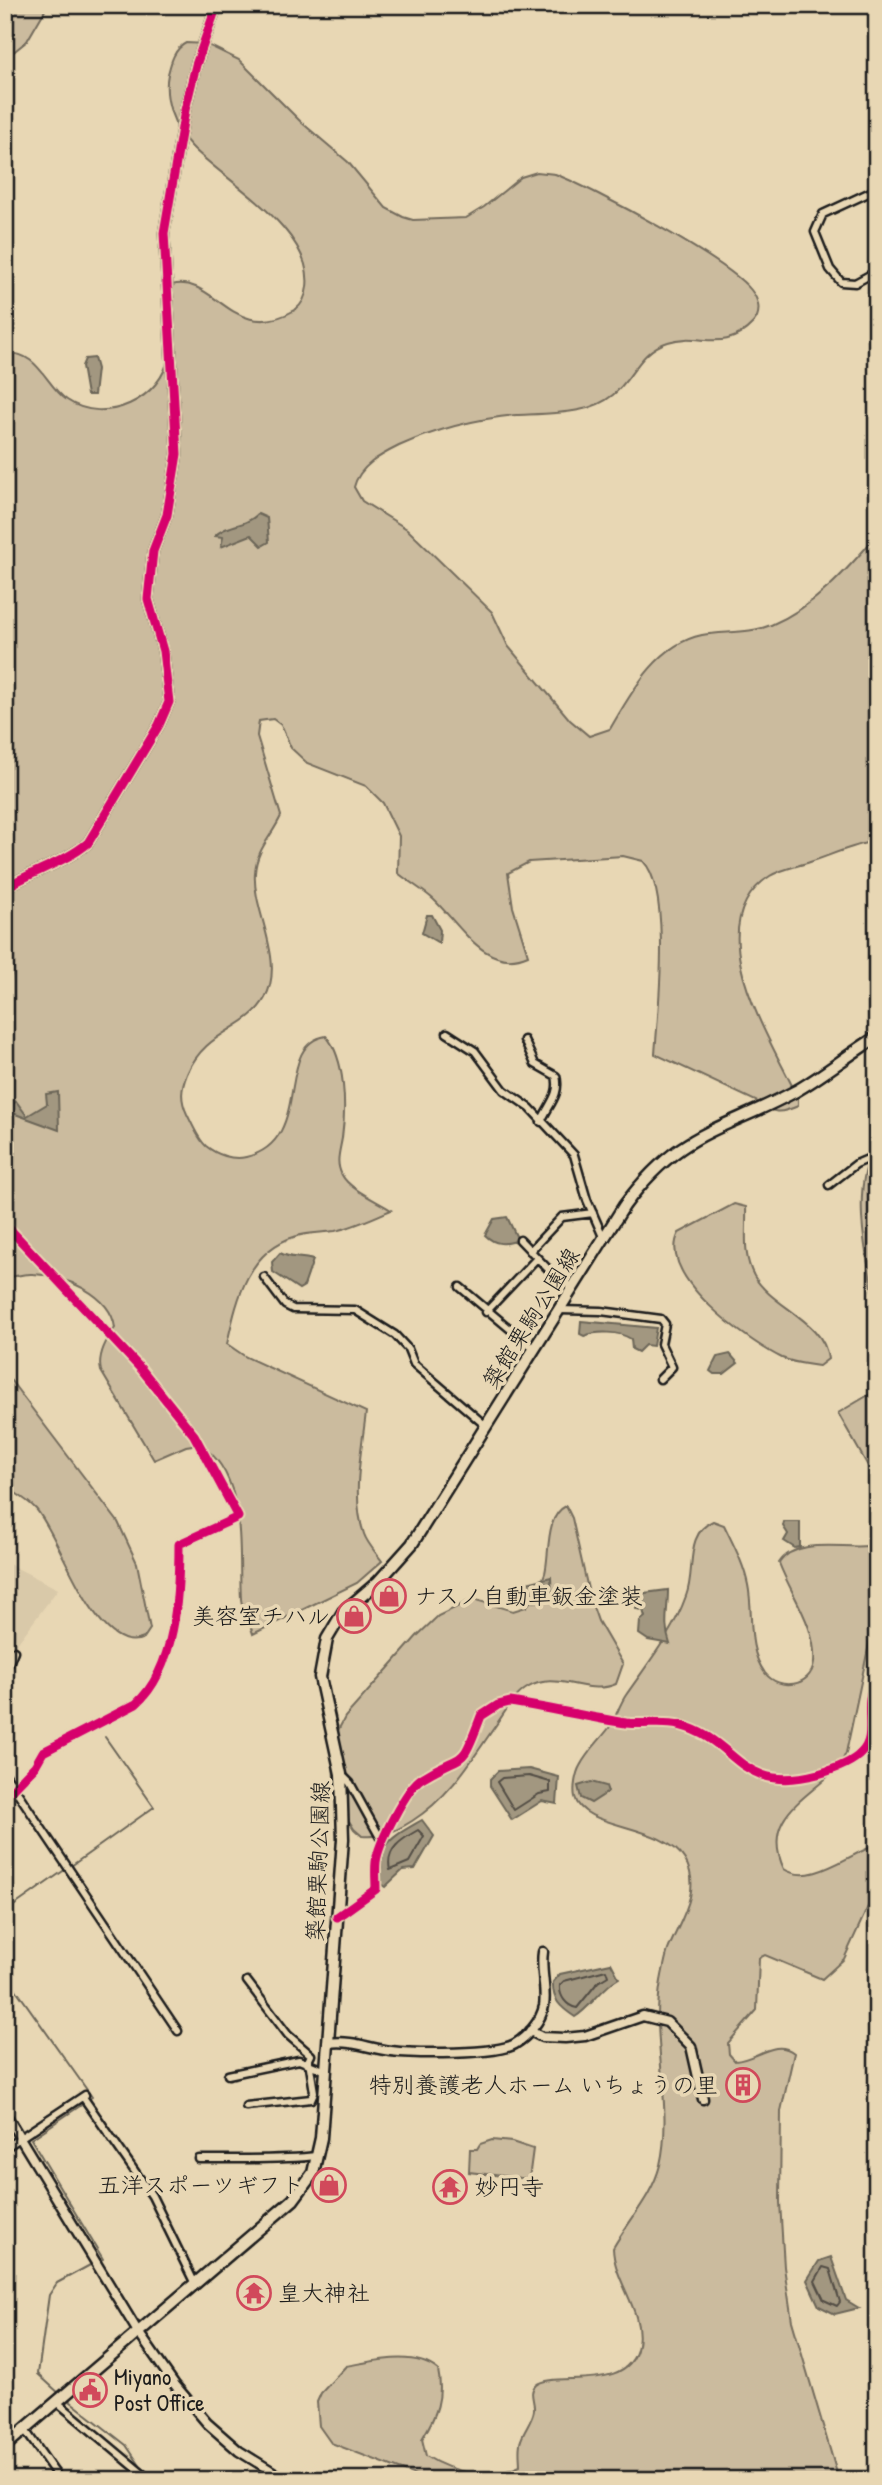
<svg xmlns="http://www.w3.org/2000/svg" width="882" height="2485" font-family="'Patrick Hand','Klee One',sans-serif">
	<rect width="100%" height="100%" fill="#e8d7b4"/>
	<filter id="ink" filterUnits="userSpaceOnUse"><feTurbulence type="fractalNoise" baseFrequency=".0143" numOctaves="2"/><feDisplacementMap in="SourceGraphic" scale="14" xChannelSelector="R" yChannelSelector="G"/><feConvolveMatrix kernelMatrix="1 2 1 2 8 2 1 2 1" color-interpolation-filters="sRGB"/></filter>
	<g filter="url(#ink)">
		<path fill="#d9c9a9" d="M5,1562L58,1589L5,1660Z"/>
		<path fill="#cbbb9e" stroke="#746c5d" stroke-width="2" d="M5,5H48L27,41L5,59Z
			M186,43L206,44L239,60L301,122L348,162L386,208L403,217L413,220L466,218L484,207L521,177L537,172L555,174C594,189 727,260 751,290C759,300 762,313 753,323C723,355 700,331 668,342C627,355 635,399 579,410C559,414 537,414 516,415C474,419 437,429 399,446C381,455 359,466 354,487L362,501L407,529L492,612L508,646L570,720L589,736L610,729C631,693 657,644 702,635C724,631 749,634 771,625C816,606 846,571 877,535V841C854,844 832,855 810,862C798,866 781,869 770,876C694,925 772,1041 798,1098V1106C780,1114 773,1114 758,1102L655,1054C658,1012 672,890 643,861L623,856L529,862L508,873L513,907L528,955C486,974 460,924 433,899C423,890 409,882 398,873L399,836L383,803L366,786L307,763L291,748L281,725L273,719L259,721L257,736L281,816C272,836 256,850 255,873C252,910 286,960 265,998C247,1031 206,1029 187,1074C181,1089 180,1099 187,1114C192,1124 198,1139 206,1146C217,1155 232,1160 246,1157C315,1141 272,1045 326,1036C346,1059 346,1109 342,1138C340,1151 335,1162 342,1175C349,1189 377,1201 391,1210C373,1218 354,1227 335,1231C322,1233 308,1232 297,1236C247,1250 237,1300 227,1344L246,1357L366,1412C362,1449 351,1497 364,1534C367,1543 376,1553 382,1561L357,1583L253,1634C250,1623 242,1610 241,1599C238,1549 248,1474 199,1444L186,1446L154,1460L101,1371C97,1355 106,1340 115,1328C111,1294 63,1275 33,1274C24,1273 14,1277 5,1278V1001C17,965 15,935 5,899V353C39,351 45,385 67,400C105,426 162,399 169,355C172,334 168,310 168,289L172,285C215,274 233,346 295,310C303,304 306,296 307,287C314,230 226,182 192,147C174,129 163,99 168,74C171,62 174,49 186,43Z
			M877,1147V1313C869,1269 847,1184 877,1147Z
			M734,1204L746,1207C747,1231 742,1254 754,1276C772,1307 825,1321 828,1359L819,1366C807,1364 793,1363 782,1358C749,1342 656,1276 679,1233Z
			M5,1373L118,1522L137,1563L150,1629L144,1638C97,1660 61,1537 36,1509C28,1500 15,1493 5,1486Z
			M877,1390V1482L838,1413Z
			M566,1506L572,1518L590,1598L598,1621L623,1664L616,1684C588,1697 556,1669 527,1688C514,1696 505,1712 496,1725C471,1761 450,1797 412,1821C396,1831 382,1838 362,1836L354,1829L335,1798L332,1742L345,1717L417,1636L438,1616L473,1599L513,1611L526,1607C535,1597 541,1586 545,1573C550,1553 545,1516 566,1506Z
			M713,1521L724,1525C733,1544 744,1564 748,1585C754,1614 746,1647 765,1673C779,1691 811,1687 814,1663C817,1627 791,1595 779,1563C797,1535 849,1551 877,1545V1606L846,1753C830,1792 755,1807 784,1869C812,1887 849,1853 877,1845V1887L844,1959L822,1979L765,1955L759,1958L757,2010L728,2043L729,2054L735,2061C756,2060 775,2038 794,2053L781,2111L780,2202L784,2267L792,2321L839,2480H428L331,2443L319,2426L317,2402L321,2393L346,2366C375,2361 414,2350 438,2370C444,2398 436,2416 422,2439L426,2456C453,2473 490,2481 520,2466C520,2458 518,2447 521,2440C524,2430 533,2420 534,2410C535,2401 528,2392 536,2385C553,2370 630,2395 638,2345C644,2310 614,2282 613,2248C628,2221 652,2197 660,2165C674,2105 650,2041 661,1981C663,1971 665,1959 668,1950C679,1922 703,1891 685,1860C662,1822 583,1830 575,1797C573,1788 576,1773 580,1766C587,1752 600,1740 609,1728C616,1718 619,1705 626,1695C648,1663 673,1633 686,1596C696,1571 684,1534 713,1521Z
			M492,2140L512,2142L533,2149L529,2179L469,2172L470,2149H477L480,2144Z"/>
		<path fill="#a29780" stroke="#6c6658" stroke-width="2" d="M94,358L97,369L94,395H87L82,366L85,359Z
			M258,514L267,518L269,542L262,546L251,535L221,547L223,537L215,536C226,524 245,527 258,514Z
			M427,915H432L440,930L439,943L422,933Z
			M58,1092L59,1130L7,1111L16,1101L27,1116L47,1104L46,1094Z
			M507,1217L518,1240C505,1245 495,1245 485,1235L494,1219Z
			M280,1253C291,1259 300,1256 313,1260L304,1286L299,1289L273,1272L272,1262Z
			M581,1321L656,1328L653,1346L645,1345L638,1352L632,1349L631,1339C619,1331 597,1331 584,1336L580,1334Z
			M730,1354L738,1363L724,1374H714L710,1371L717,1357Z
			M784,1522H800V1547L795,1548L784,1541L788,1534L783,1526Z
			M551,1577L552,1600L533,1602L529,1600L527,1583Z
			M668,1590C668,1611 663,1624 670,1644L648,1640L639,1634L640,1621L645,1617L643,1610L636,1609L637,1594Z
			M529,1769L559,1777L557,1804L542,1801L512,1820L490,1786V1779L498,1771Z
			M591,1782L606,1786L608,1792L591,1803L581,1798L578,1786Z
			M422,1820L434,1836L415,1869L403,1870L385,1887L381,1884C381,1841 386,1841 422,1820Z
			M611,1963L619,1978C601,1988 592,2006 575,2017C560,2007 552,2000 553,1982L560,1974Z
			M831,2257L846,2300L859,2308L835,2314L819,2306L807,2280L819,2261Z"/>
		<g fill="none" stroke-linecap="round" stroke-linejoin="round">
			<path stroke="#524d44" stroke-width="2" d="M529,1776L550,1782V1792L539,1794L514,1810L497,1782L502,1778Z
				M418,1830L424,1836L409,1862L390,1870C385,1849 402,1839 418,1830Z
				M606,1970L608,1976L598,1982L577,2008C566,2006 559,1996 560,1985L564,1981Z
				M823,2267L830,2269L840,2302L837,2306L824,2300L815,2281Z"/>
			<path stroke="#6c6658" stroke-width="2" d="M71,1866L154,1807L105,1737
				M5,1912L66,1869
				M5,1974L92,2097L87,2100
				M83,2104L31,2139L103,2259L97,2261
				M61,2395L38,2374L49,2295L57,2283L92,2264
				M66,2398L126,2445L141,2467L156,2480"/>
			<g stroke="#1c1c1c" stroke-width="11">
				<path id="minor" d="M877,189L823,214L815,232L830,269L841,282L855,283L877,271
					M447,1033L475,1051L504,1090L530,1108L574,1155L587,1200L604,1239
					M524,1040L535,1064L556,1076C561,1095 548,1105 541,1122
					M829,1185L856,1164L877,1155
					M5,1224L142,1370L194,1435L238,1517L179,1544C179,1595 176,1668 136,1704L43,1752L35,1766L5,1797
					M520,1240L551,1272L573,1288
					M530,1251L562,1217L593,1213
					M264,1277L285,1305L293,1309L355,1310L395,1335L408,1349L414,1364L486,1426
					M460,1287L534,1349
					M559,1310L601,1311L661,1319L665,1324L661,1344L672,1367L660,1379
					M486,1312L537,1258
					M5,1673L14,1651
					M867,1747L877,1757
					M5,1774L178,2031
					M341,1774L350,1783L382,1841
					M337,1917L376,1889C376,1880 375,1871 376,1862C378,1844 407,1787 422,1778C467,1750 460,1772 481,1716L498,1705L510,1702C549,1708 587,1717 626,1723C644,1725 662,1721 679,1725C739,1740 737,1795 818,1774C832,1770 851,1764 861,1753C880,1735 860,1706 877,1678
					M247,1981L288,2035L311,2055L307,2063
					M228,2075L299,2060L326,2071
					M83,2097L152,2196L194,2282
					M246,2106L311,2099L314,2092L310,2067
					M5,2148L85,2095
					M199,2159C240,2159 278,2160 318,2156
					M57,2402L150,2480
					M25,2430L60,2480"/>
			</g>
			<g stroke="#1c1c1c" stroke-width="13">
				<path id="tertiary" d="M5,888C32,871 64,863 88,843L159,725L169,702L163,651L148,599L153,551L167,515L177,454L164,233L185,110L196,65L217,5
					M530,2031L542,2037L565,2038L585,2036L643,2016L667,2022L691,2046L703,2099
					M328,2043C355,2040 366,2048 391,2051C415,2054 496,2055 515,2044C528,2036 541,2021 544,2006C547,1989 540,1970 543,1952
					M5,2113L138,2332L175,2385L207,2423L239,2451L286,2480"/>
			</g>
			<g stroke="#1c1c1c" stroke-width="15">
				<path id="primary" d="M5,2446L293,2200L313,2173L321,2138L343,1839L341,1774L320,1677L327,1639L343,1612L378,1582L412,1544L624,1206C680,1130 720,1132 796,1091C824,1075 849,1054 877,1037"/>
			</g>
			<use href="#minor" stroke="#e8d7b4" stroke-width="6"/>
			<use href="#tertiary" stroke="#e8d7b4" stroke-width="8"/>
			<use href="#primary" stroke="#e8d7b4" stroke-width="10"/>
			<g stroke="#e8d7b4" stroke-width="13">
				<path id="cycleway" d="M5,888C32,871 64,863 88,843L159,725L169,702L163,651L148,599L153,551L167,515L177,454L164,233L185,110L196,65L217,5
					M5,1224L142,1370L194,1435L238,1517L179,1544C179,1595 176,1668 136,1704L43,1752L35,1766L5,1797
					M337,1917L376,1889C376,1880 375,1871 376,1862C378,1844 407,1787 422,1778C467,1750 460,1772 481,1716L498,1705L510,1702C549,1708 587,1717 626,1723C644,1725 662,1721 679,1725C739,1740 737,1795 818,1774C832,1770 851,1764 861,1753C880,1735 860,1706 877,1678"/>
			</g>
			<use href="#cycleway" stroke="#d6006c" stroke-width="9"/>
		</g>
	</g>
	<defs>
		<g id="shop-ring" transform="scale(1.75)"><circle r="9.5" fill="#e8d7b4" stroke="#d1495b" stroke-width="1.5"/><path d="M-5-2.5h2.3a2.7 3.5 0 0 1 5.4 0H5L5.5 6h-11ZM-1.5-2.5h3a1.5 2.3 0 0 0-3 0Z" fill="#d1495b"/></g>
		<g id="building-ring" transform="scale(1.75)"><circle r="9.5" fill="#e8d7b4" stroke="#d1495b" stroke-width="1.5"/><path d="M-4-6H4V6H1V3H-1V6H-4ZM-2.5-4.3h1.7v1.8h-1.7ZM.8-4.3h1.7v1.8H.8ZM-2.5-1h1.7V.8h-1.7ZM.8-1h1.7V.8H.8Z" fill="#d1495b"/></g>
		<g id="temple-ring" transform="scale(1.75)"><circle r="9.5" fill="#e8d7b4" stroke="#d1495b" stroke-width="1.5"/><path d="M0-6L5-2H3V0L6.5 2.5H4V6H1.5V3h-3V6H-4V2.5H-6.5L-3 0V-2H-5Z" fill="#d1495b"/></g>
		<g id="civic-ring" transform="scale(1.75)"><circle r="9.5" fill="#e8d7b4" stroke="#d1495b" stroke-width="1.5"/><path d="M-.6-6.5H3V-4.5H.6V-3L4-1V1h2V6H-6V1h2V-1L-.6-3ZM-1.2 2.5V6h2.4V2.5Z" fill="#d1495b"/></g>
	</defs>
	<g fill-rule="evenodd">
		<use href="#shop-ring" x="389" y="1596"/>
		<use href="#shop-ring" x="354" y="1616"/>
		<use href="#building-ring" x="743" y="2085"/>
		<use href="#shop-ring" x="329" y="2185"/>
		<use href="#temple-ring" x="450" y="2187"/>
		<use href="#temple-ring" x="254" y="2293"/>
		<use href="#civic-ring" x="90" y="2390"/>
	</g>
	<g text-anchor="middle" stroke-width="7" stroke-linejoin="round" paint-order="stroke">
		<g font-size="23" fill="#1c1c1c" stroke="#e8d7b4">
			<text transform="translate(531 1318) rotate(-58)" y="8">築館栗駒公園線</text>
			<text transform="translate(318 1861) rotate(-88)" y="8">築館栗駒公園線</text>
		</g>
		<g font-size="23" fill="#1c1c1c" stroke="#e8d7b4" text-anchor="start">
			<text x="414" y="1604">ナスノ自動車鈑金塗装</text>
			<text x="330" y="1624" text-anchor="end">美容室チハル</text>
			<text x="718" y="2093" text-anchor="end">特別養護老人ホーム いちょうの里</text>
			<text x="304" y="2193" text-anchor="end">五洋スポーツギフト</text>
			<text x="475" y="2195">妙円寺</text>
			<text x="278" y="2301">皇大神社</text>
			<text x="114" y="2385">Miyano<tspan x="114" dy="26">Post Office</tspan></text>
		</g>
	</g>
	<rect width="882" height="2485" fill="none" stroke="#e8d7b4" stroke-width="28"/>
	<rect x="14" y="14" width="854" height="2457" fill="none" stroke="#1c1c1c" stroke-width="2.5" filter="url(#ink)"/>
</svg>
